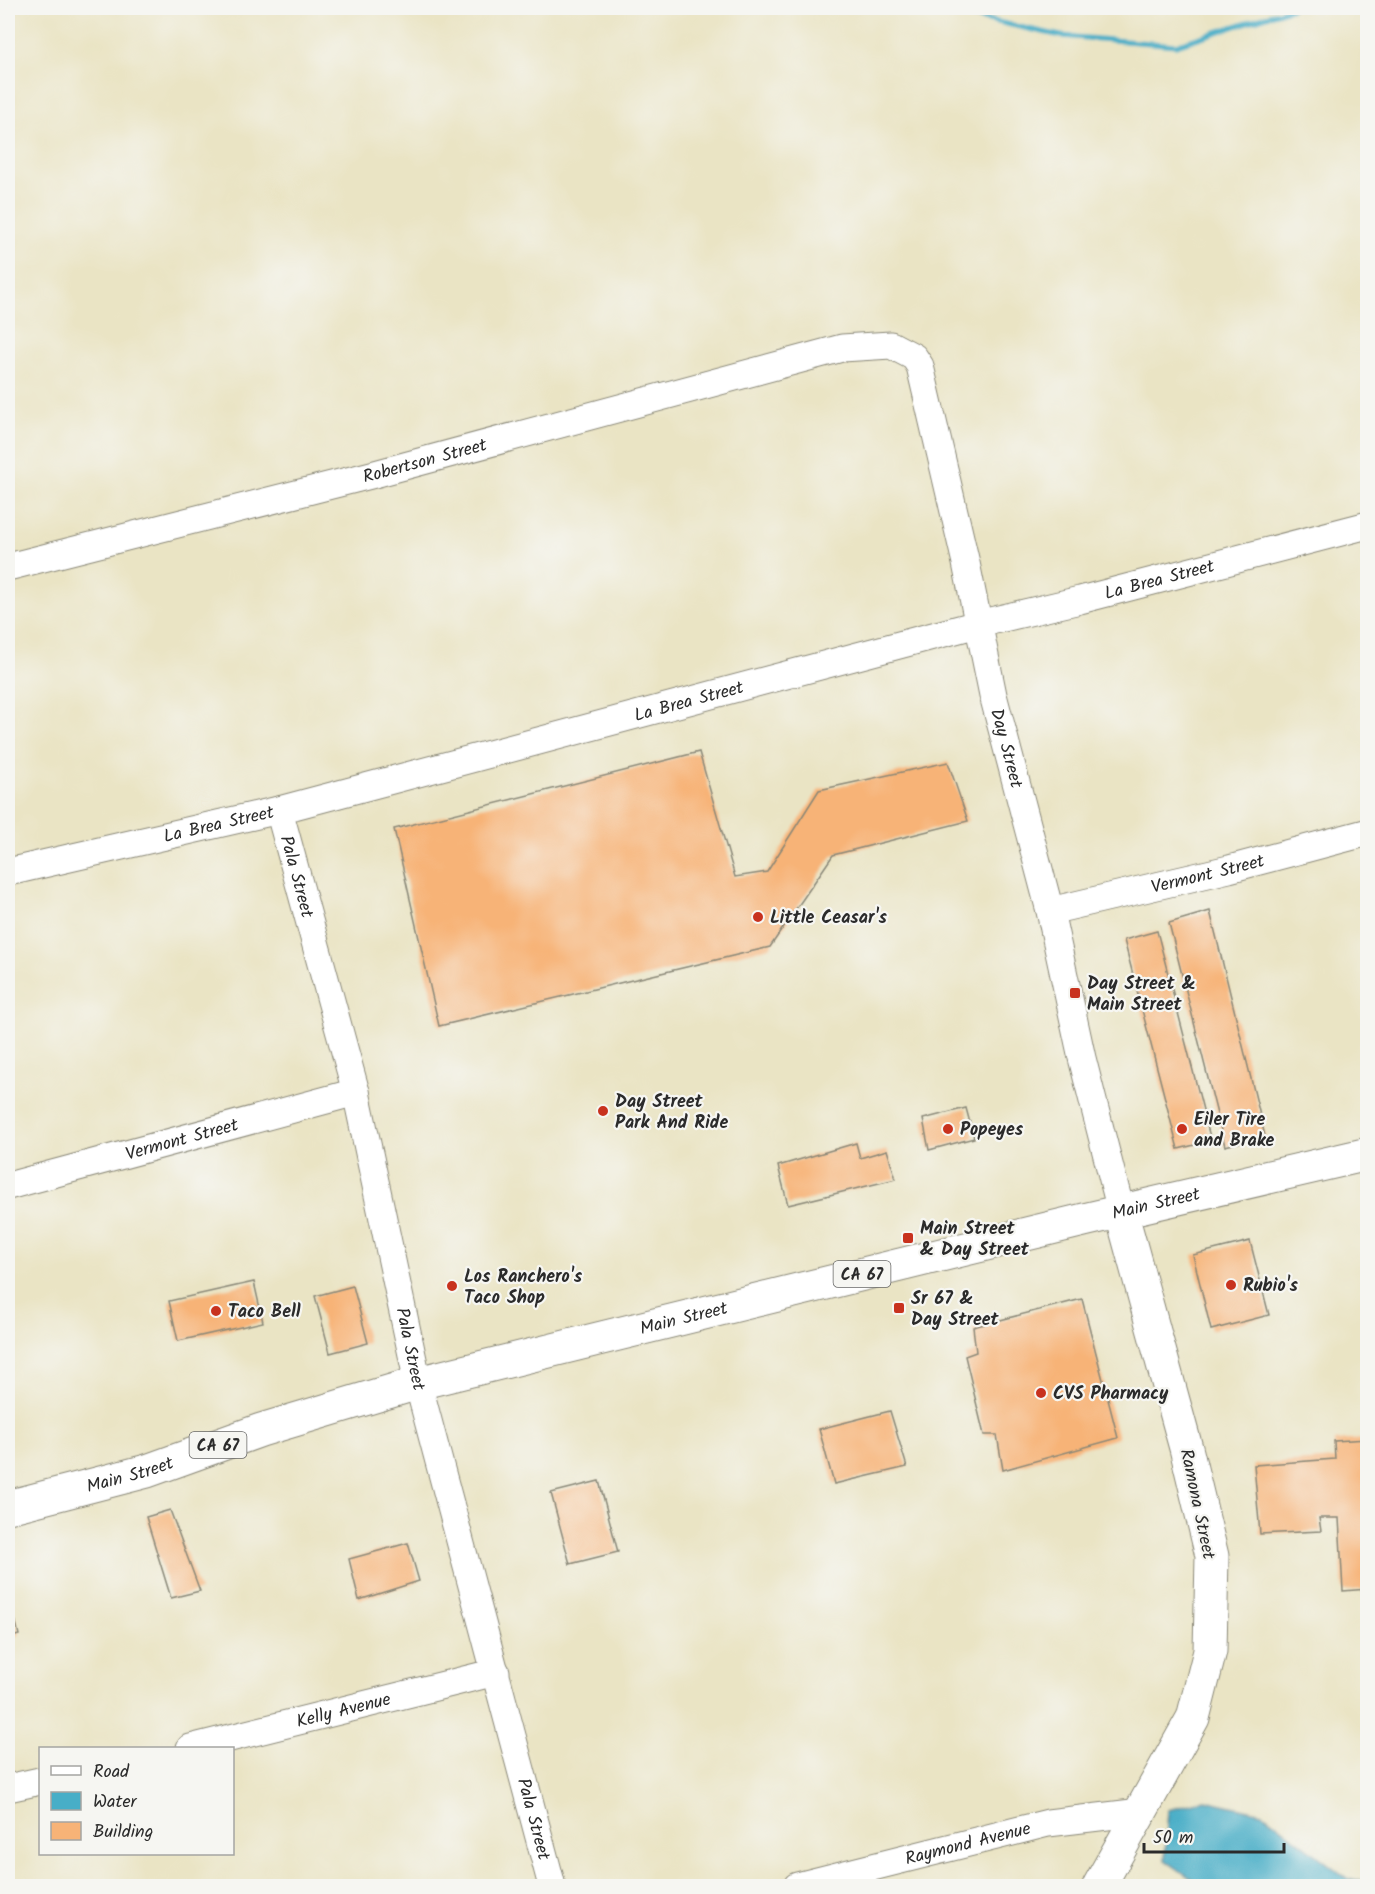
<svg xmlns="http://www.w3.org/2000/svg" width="1375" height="1894" font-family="Kalam,sans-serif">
	<rect width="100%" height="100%" fill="#f6f6f2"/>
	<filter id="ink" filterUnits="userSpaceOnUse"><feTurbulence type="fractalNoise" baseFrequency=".0167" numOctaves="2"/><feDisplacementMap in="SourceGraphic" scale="12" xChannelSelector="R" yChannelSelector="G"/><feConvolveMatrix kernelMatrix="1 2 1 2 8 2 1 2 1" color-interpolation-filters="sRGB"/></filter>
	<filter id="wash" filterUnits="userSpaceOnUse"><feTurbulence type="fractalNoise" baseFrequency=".008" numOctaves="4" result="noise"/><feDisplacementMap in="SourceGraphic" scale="24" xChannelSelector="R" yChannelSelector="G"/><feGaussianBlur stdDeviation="1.35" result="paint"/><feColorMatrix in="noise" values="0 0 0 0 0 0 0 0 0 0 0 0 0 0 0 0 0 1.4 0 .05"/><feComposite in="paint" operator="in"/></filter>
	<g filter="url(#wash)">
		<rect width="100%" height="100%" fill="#eae4c4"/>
		<path fill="#48aec7" stroke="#3a6c79" stroke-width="1.5" d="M1205,1800L1262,1813L1348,1879L1367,1881V1886H1202L1165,1860L1168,1810Z"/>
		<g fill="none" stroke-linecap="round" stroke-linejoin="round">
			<path stroke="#48aec7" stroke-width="5" d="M933,8L1061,36L1176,45L1292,8"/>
		</g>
		<g id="blocks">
			<path fill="#f7b377" d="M699,752L735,877L767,872L819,790L948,762L968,821L833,855L770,947L439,1026L394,829Z
				M1210,911L1265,1136L1225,1146L1169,923Z
				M1157,931L1211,1141L1178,1149L1124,940Z
				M966,1108L974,1138L929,1150L923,1119Z
				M856,1143L860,1158L887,1150L896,1179L788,1205L778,1166Z
				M1250,1241L1269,1315L1211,1330L1193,1255Z
				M254,1282L263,1322L178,1341L169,1301Z
				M353,1286L368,1343L330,1353L315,1296Z
				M1082,1299L1118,1438L1003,1470L997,1435H984L965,1356L976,1352L973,1327Z
				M890,1411L907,1467L834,1484L819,1429Z
				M1368,1439V1589L1343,1591L1339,1518H1319L1321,1531L1260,1534L1254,1465L1335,1459L1334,1441Z
				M599,1481L618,1552L570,1564L551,1493Z
				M170,1510L200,1591L171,1598L146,1517Z
				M408,1543L419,1581L359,1600L349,1559Z
				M8,1591L19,1635L8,1638Z"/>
		</g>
	</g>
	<g filter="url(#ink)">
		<use href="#blocks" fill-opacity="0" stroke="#8a8878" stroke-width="1.5"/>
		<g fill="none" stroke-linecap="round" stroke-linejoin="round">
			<g stroke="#8a8878" stroke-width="29">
				<g id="minor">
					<path id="s1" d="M8,567L371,475L842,348L891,345L914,357L920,366L966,563L993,695L1050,911L1082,1058L1121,1211"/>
					<path id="s2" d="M279,810L356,1092L418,1383L552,1886"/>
					<path id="s3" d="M8,872L279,810L978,624L1080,600L1368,525"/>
					<path id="s4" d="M1050,911L1229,869L1365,833"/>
					<path id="s5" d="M8,1186L356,1092"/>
					<path id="s6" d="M190,1748L496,1672"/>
					<path d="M8,1788L40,1781"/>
					<path id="s7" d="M797,1886L1048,1823L1141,1812"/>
				</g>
			</g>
			<g stroke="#8a8878" stroke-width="35">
				<g id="major">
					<path id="s8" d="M8,1507L147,1471L261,1430L418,1383L1088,1219L1368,1154"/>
					<path d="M1099,1886L1193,1718L1210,1651L1212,1556L1186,1448L1121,1211"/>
				</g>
			</g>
			<use href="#minor" stroke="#fff" stroke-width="27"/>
			<use href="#major" stroke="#fff" stroke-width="33"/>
		</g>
	</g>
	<g fill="#c8321e" stroke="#f6f6f2" stroke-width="2">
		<circle cx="758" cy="917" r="6"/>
		<rect x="1069" y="987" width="12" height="12" rx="3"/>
		<circle cx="603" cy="1111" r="6"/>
		<circle cx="948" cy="1129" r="6"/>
		<circle cx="1182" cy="1129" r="6"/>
		<rect x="902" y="1232" width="12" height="12" rx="3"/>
		<circle cx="1231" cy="1285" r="6"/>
		<circle cx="452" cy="1286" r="6"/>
		<rect x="893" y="1302" width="12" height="12" rx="3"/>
		<circle cx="216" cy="1311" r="6"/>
		<circle cx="1041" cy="1393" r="6"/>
	</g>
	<g text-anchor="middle" stroke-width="4.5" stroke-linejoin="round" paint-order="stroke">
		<g fill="#f6f6f2" stroke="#686867" stroke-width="1.5">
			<rect x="833.5" y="1261" width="57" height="26" rx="4.5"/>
			<rect x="189.5" y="1432" width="57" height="26" rx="4.5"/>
		</g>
		<g font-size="16" font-weight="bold" fill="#2b2b2b">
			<text x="862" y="1280">CA 67</text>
			<text x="218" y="1451">CA 67</text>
		</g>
		<g font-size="18" fill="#2b2b2b" stroke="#f6f6f2">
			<text dy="6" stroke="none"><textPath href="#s1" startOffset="430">Robertson Street</textPath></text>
			<text dy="6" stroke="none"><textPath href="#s3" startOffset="1188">La Brea Street</textPath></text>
			<text dy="6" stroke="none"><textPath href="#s3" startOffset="702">La Brea Street</textPath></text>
			<text dy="6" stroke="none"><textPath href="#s1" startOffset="1340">Day Street</textPath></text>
			<text dy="6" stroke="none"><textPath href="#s3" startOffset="216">La Brea Street</textPath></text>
			<text dy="6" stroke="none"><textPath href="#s4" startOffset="162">Vermont Street</textPath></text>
			<text dy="6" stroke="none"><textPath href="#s2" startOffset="69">Pala Street</textPath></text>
			<text dy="6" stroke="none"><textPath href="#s5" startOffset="180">Vermont Street</textPath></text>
			<text dy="6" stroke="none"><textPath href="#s8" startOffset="1188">Main Street</textPath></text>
			<text dy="6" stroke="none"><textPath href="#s8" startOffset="702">Main Street</textPath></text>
			<text dy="6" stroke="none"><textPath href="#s2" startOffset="555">Pala Street</textPath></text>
			<text dy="6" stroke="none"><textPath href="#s8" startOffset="126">Main Street</textPath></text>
			<text transform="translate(1198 1504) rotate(78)" y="6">Ramona Street</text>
			<text dy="6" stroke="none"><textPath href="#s6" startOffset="158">Kelly Avenue</textPath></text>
			<text dy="6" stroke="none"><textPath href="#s2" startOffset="1041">Pala Street</textPath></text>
			<text dy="6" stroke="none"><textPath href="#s7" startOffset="176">Raymond Avenue</textPath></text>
		</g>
		<g font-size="18" font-weight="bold" fill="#2b2b2b" stroke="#f6f6f2" text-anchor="start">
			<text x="770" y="923">Little Ceasar's</text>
			<text x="1087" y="989">Day Street &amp;<tspan x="1087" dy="21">Main Street</tspan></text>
			<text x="615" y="1107">Day Street<tspan x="615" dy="21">Park And Ride</tspan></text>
			<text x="1194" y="1125">Eiler Tire<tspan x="1194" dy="21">and Brake</tspan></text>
			<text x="960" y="1135">Popeyes</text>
			<text x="920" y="1234">Main Street<tspan x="920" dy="21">&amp; Day Street</tspan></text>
			<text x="464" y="1282">Los Ranchero's<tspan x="464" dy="21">Taco Shop</tspan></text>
			<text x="1243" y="1291">Rubio's</text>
			<text x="911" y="1304">Sr 67 &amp;<tspan x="911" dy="21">Day Street</tspan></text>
			<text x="228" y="1317">Taco Bell</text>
			<text x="1053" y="1399">CVS Pharmacy</text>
		</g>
	</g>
	<rect width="1375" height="1894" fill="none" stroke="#f6f6f2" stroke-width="30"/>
	<rect x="39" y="1747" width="195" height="108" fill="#f6f6f2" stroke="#a5a5a2" stroke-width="1.5"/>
	<rect x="51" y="1766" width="30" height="9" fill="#ffffff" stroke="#a5a5a2" stroke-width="1.5"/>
	<text x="93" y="1777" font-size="18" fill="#2b2b2b">Road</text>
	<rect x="51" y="1792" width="30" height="18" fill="#48aec7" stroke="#a5a5a2" stroke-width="1.5"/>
	<text x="93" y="1807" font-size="18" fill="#2b2b2b">Water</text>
	<rect x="51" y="1822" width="30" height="18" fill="#f7b377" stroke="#a5a5a2" stroke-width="1.5"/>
	<text x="93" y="1837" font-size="18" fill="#2b2b2b">Building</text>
	<path d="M1144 1843v9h140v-9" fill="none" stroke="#2b2b2b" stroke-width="3"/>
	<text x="1153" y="1843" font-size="18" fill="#2b2b2b" stroke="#f6f6f2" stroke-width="4.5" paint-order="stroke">50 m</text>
</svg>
